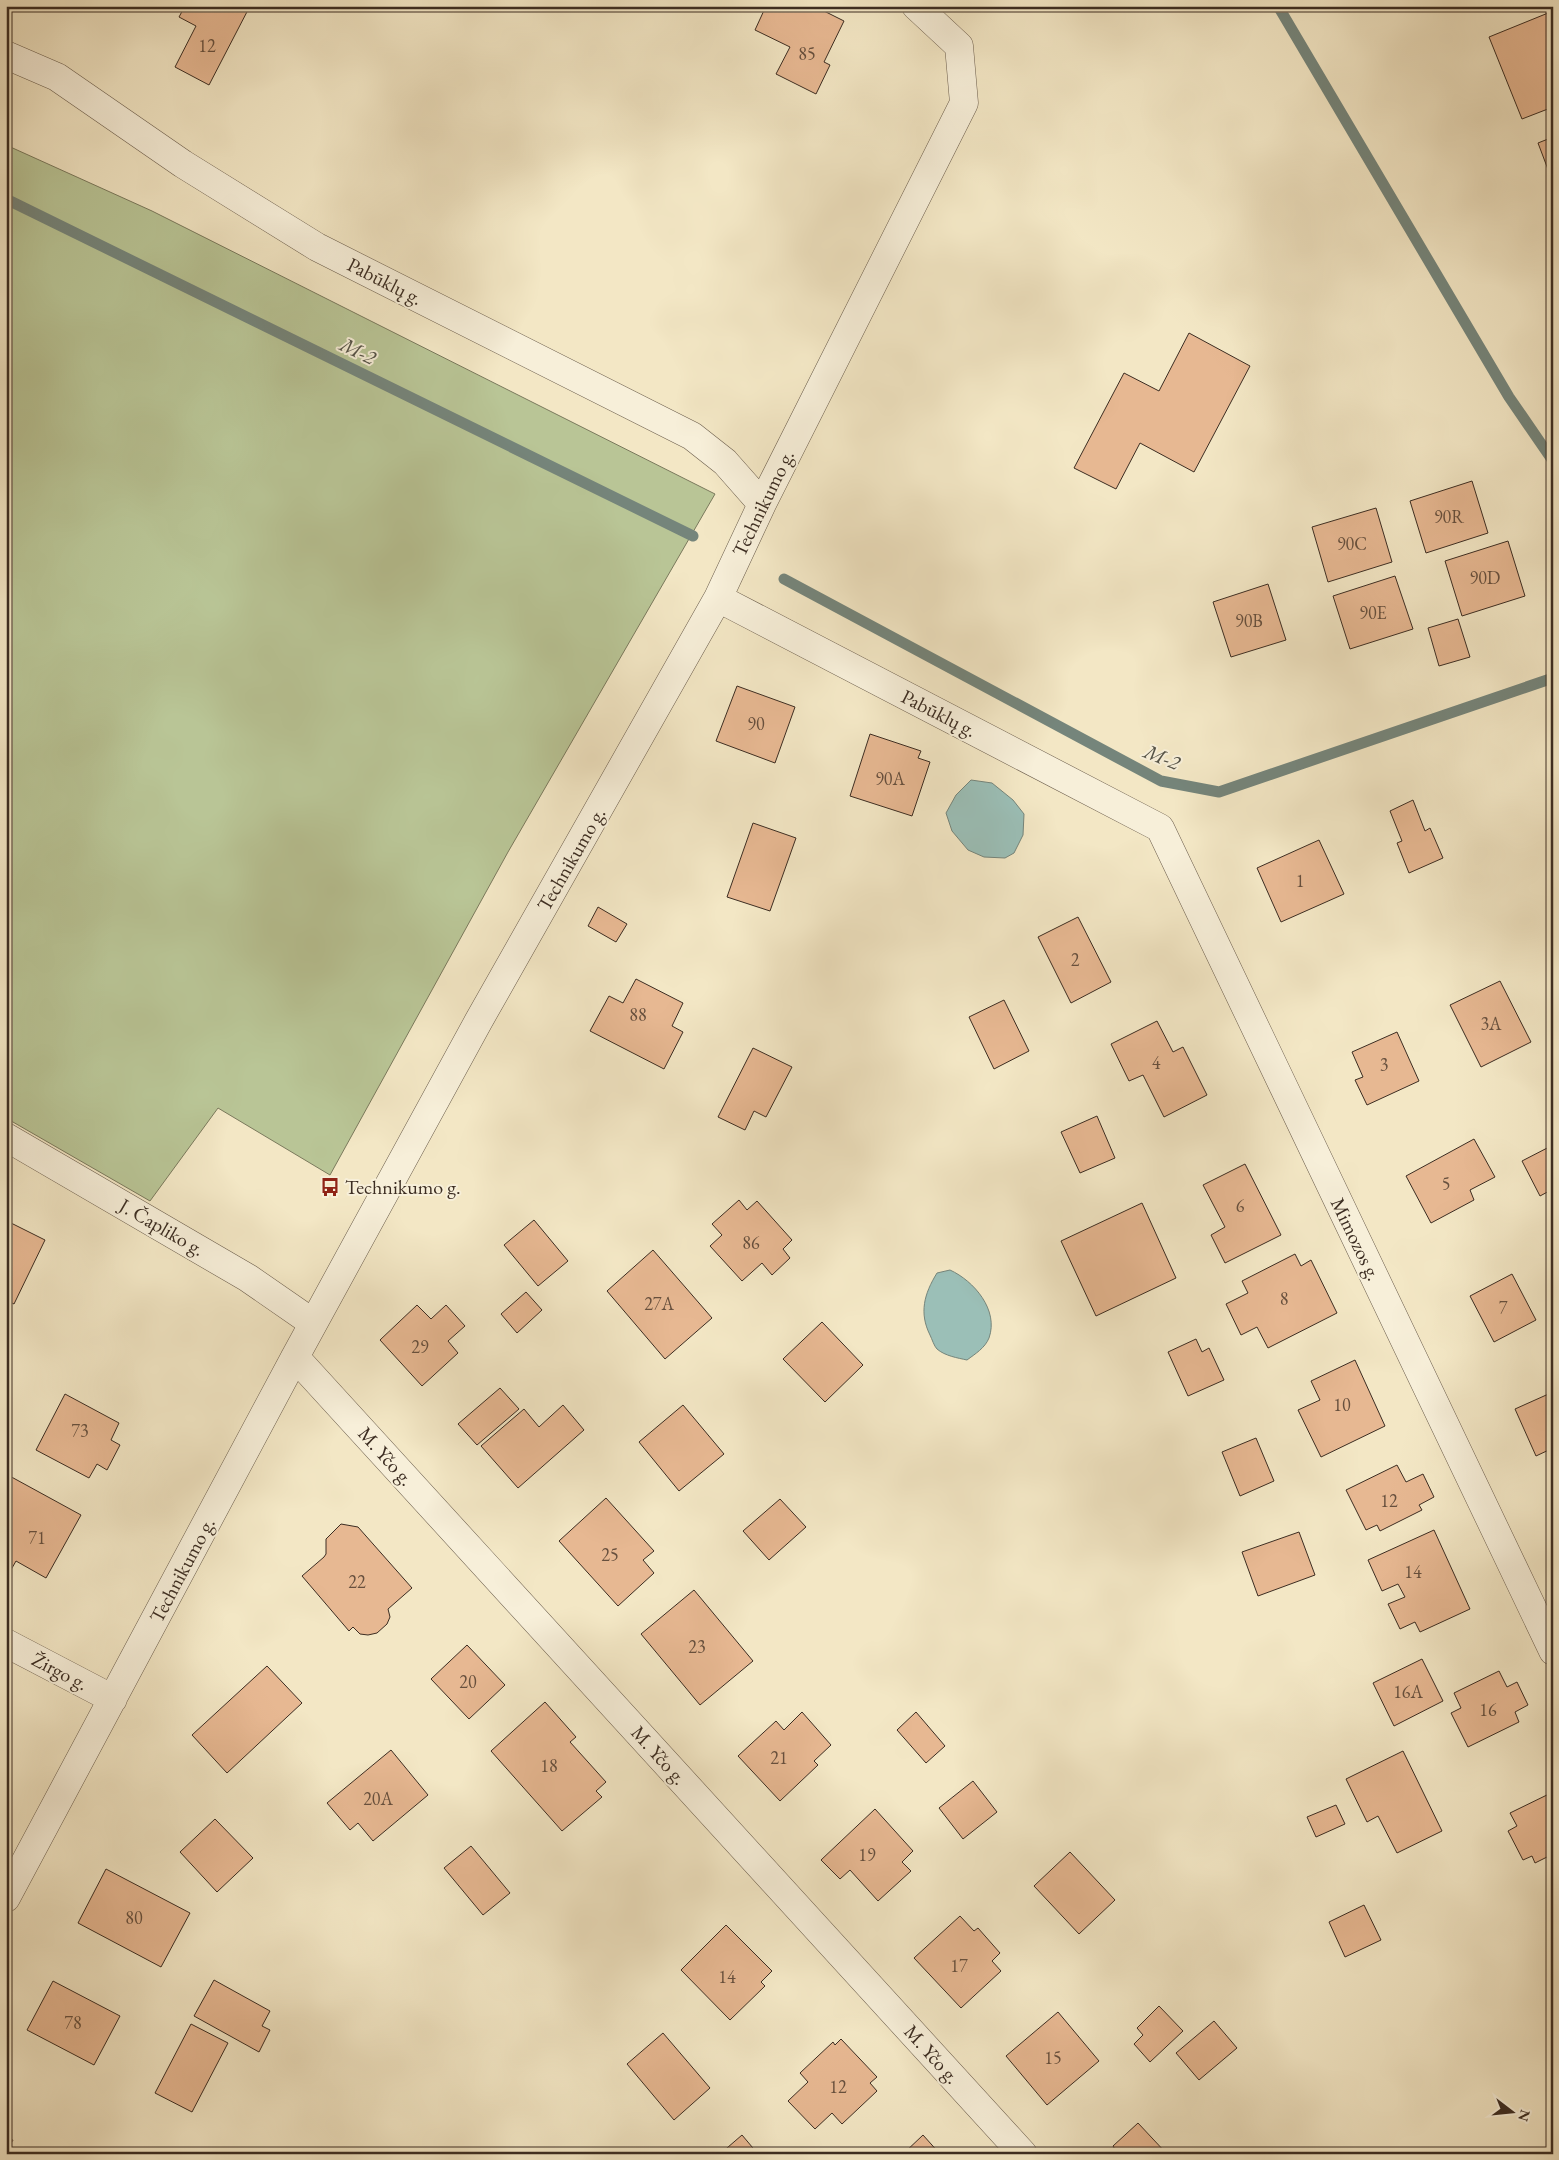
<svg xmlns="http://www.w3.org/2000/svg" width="1559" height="2160" font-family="'EB Garamond',serif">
	<rect width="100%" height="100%" fill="#f3e7c5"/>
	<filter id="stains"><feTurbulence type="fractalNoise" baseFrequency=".004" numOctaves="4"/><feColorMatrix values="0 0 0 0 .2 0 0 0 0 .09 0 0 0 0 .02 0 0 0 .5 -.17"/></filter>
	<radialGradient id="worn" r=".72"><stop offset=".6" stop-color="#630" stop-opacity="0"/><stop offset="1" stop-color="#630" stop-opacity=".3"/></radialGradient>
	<path fill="#b9c596" stroke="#7a795c" d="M6,145L152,211L715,494L508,852L330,1175L218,1108L150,1201L6,1118Z"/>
	<path fill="#9bbfb7" stroke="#75857b" d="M971,780L992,783L1013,800L1024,814L1023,835L1014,853L1005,858L984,857L968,850L952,831L946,813L956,795Z
		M950,1270C974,1281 999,1310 989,1338C985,1348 975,1354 967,1360C958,1358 945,1356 937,1349C934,1346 932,1339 930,1335C919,1313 924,1294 937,1273Z"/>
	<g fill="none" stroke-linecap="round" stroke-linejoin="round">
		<path stroke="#75857b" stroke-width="11" d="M1278,6L1509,397L1553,461
			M6,199L693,536
			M784,579L1161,781L1219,792L1553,678"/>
	</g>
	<path fill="#e7b892" stroke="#3c2d22" d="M185,6H250L209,85L175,67L196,26L179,17Z
		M766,6H814L844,21L824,62L830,65L816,94L776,74L790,47L755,30Z
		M1553,11V107L1522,119L1489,37Z
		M1553,137V180H1552L1538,143Z
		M1189,333L1250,366L1194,472L1140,443L1116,489L1074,468L1124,373L1159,391Z
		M1472,481L1488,533L1426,553L1410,501Z
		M1376,508L1392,562L1328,582L1312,527Z
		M1508,541L1525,596L1462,616L1445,561Z
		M1395,576L1413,629L1350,649L1333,596Z
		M1268,584L1286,640L1231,657L1213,602Z
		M1458,619L1470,657L1439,666L1428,628Z
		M737,686L795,707L775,763L716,741Z
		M870,734L921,751L918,758L930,762L912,816L850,796Z
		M1413,800L1425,831L1430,828L1443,858L1409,873L1397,843L1402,841L1390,811Z
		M753,823L796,838L770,911L727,897Z
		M1319,840L1344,894L1281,922L1257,868Z
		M598,907L627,924L616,942L588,926Z
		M1078,917L1111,982L1071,1003L1038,937Z
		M636,979L683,1003L672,1026L683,1032L664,1069L590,1031L609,996L623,1003Z
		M1500,981L1531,1042L1481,1067L1450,1005Z
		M1004,1000L1029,1051L994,1069L969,1017Z
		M1157,1021L1173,1052L1183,1047L1207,1095L1164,1117L1143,1075L1129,1081L1111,1044Z
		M1397,1032L1419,1081L1367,1105L1355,1080L1363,1077L1352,1052Z
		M753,1048L792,1067L766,1117L754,1111L745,1130L718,1117Z
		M1097,1116L1115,1158L1080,1173L1061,1132Z
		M1474,1139L1495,1177L1470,1190L1474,1200L1431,1223L1406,1176Z
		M1553,1145V1189L1540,1196L1522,1161Z
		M1245,1164L1281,1235L1225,1263L1211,1235L1225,1227L1203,1185Z
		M739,1200L747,1210L757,1201L792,1240L783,1249L790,1258L772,1275L762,1263L742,1281L710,1246L722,1235L712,1224Z
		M1142,1203L1176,1278L1096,1316L1061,1241Z
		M534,1220L568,1261L538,1286L504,1245Z
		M7,1221L45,1240L14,1304L6,1300Z
		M653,1250L712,1318L665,1359L607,1291Z
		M1295,1254L1301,1266L1311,1260L1337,1313L1268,1348L1257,1327L1241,1335L1226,1304L1248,1293L1242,1281Z
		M1512,1274L1536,1320L1494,1342L1470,1296Z
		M526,1292L542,1310L517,1333L501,1314Z
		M417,1305L431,1319L446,1305L465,1326L448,1341L458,1353L422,1386L380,1340Z
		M822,1322L863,1365L825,1402L783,1359Z
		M1196,1339L1202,1352L1209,1348L1224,1380L1188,1396L1168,1352Z
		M1355,1360L1385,1426L1321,1457L1298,1410L1320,1400L1311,1381Z
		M500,1388L519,1409L477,1445L458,1424Z
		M1553,1392V1448L1536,1456L1515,1409Z
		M65,1394L119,1423L111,1440L120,1445L107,1470L97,1464L89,1478L36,1450Z
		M563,1405L584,1430L518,1488L481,1446L524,1409L539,1427Z
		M683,1405L724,1454L679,1491L639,1442Z
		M1256,1438L1274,1481L1240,1496L1222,1452Z
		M1397,1465L1406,1482L1423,1474L1434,1497L1419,1505L1422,1510L1380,1531L1377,1525L1366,1530L1346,1490Z
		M6,1474L81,1515L46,1578L16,1561L8,1575L6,1573Z
		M606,1498L654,1551L643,1560L654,1573L618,1606L559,1541Z
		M780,1499L806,1527L769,1560L743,1531Z
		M341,1524L358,1527L412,1588L388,1609L390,1617L387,1624L377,1633L368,1635L360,1634L353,1627L349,1631L302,1576L324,1557L326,1554V1539Z
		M1434,1530L1470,1609L1420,1632L1415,1622L1400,1629L1388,1604L1405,1597L1398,1584L1382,1591L1368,1560Z
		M1299,1532L1315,1575L1258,1596L1242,1552Z
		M694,1590L753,1661L700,1705L641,1634Z
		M467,1645L505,1685L469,1719L431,1679Z
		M1422,1659L1443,1701L1394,1726L1373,1683Z
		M267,1666L302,1703L227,1773L192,1735Z
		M1499,1671L1507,1687L1517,1682L1528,1705L1515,1712L1519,1722L1468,1747L1451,1713L1461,1708L1454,1693Z
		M545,1702L576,1737L570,1742L606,1782L596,1791L602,1797L562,1831L491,1751Z
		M802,1712L831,1745L814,1761L818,1765L780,1801L738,1756L776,1721L784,1730Z
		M916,1712L945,1746L926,1763L897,1730Z
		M391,1750L428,1795L373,1841L358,1823L350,1830L327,1803Z
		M1403,1751L1442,1831L1397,1853L1378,1816L1367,1822L1346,1779Z
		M973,1781L997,1812L963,1839L939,1808Z
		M1551,1793L1553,1796V1854L1535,1863L1532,1856L1523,1860L1508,1831L1517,1826L1510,1813Z
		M1336,1805L1345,1824L1316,1837L1307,1817Z
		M875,1809L913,1851L902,1862L911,1871L878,1901L850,1870L840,1879L821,1860Z
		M215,1819L253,1858L217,1892L180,1852Z
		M471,1846L510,1893L483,1915L444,1868Z
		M1070,1852L1115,1900L1079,1934L1034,1886Z
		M106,1869L190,1913L161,1967L78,1923Z
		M1364,1905L1381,1940L1345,1957L1329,1922Z
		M960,1916L974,1931L978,1928L1000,1953L992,1961L1001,1971L961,2008L914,1958Z
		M726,1925L772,1971L761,1982L765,1986L730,2020L681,1970Z
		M214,1980L270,2011L262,2026L270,2030L259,2052L194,2016Z
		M53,1981L120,2016L94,2065L27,2030Z
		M1159,2006L1183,2031L1150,2062L1134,2044L1143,2035L1137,2028Z
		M1058,2012L1099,2061L1047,2105L1006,2056Z
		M1214,2021L1237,2048L1199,2080L1176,2053Z
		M191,2024L228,2043L192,2112L155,2093Z
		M663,2033L710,2088L674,2120L627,2064Z
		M841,2039L877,2077L870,2083L877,2091L842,2124L832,2113L815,2129L788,2101L808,2082L800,2073L833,2042L835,2045Z
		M1138,2123L1167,2154H1118L1113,2146Z
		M742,2135L758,2154H720Z
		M923,2135L940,2154H903Z
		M6,2137L13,2140L9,2147L23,2154H6Z"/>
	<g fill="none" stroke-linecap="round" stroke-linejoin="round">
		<g stroke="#6a5c4b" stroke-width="29">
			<path id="minor" d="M6,55L57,77L183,164L317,247L692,436L725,462L762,504
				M718,598L1160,828L1553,1651
				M6,1137L248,1278L313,1323
				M295,1357L1023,2154
				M6,1643L113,1699
				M6,1898L295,1357L478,1022L718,598L762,504L964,103L959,46L916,6"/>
		</g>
		<use href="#minor" stroke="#f7efd9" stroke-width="28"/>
	</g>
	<defs>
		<g id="bus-bare" transform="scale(1.5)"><path d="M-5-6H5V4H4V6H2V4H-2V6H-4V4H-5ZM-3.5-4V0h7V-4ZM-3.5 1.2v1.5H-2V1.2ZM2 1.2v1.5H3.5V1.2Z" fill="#8f2418" stroke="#f7efd9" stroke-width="2.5" paint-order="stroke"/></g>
	</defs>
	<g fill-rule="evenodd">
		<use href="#bus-bare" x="330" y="1187"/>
	</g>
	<g text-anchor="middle" stroke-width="4" stroke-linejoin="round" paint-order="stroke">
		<g font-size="18" fill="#67503e">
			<text x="207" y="52">12</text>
			<text x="807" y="60">85</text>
			<text x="1449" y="523">90R</text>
			<text x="1352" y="550">90C</text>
			<text x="1485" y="584">90D</text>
			<text x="1373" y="619">90E</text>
			<text x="1249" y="627">90B</text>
			<text x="756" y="730">90</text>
			<text x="890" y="785">90A</text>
			<text x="1300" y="887">1</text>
			<text x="1075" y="966">2</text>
			<text x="638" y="1021">88</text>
			<text x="1491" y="1030">3A</text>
			<text x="1156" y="1069">4</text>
			<text x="1384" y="1071">3</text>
			<text x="1446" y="1190">5</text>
			<text x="1240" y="1212">6</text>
			<text x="751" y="1249">86</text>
			<text x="1284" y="1305">8</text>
			<text x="659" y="1310">27A</text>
			<text x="1503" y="1314">7</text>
			<text x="420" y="1353">29</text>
			<text x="1342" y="1411">10</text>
			<text x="80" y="1437">73</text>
			<text x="1389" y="1507">12</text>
			<text x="37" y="1544">71</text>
			<text x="610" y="1561">25</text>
			<text x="1413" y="1578">14</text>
			<text x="357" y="1588">22</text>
			<text x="697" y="1653">23</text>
			<text x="468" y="1688">20</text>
			<text x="1408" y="1698">16A</text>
			<text x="1488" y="1716">16</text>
			<text x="779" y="1764">21</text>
			<text x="549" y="1772">18</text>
			<text x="378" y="1805">20A</text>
			<text x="867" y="1861">19</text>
			<text x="134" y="1924">80</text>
			<text x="959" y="1972">17</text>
			<text x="727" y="1983">14</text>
			<text x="73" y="2029">78</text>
			<text x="1053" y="2064">15</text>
			<text x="838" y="2093">12</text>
		</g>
		<g font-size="20" fill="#3c2d22" stroke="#f7efd9">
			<text transform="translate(385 281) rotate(27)" y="7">Pabūklų g.</text>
			<text transform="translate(763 503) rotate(-64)" y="7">Technikumo g.</text>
			<text transform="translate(939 713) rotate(27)" y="7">Pabūklų g.</text>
			<text transform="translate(571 859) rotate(-60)" y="7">Technikumo g.</text>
			<text transform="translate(162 1227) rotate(30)" y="7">J. Čapliko g.</text>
			<text transform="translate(1356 1239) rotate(64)" y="7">Mimozos g.</text>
			<text transform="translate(386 1456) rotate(48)" y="7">M. Yčo g.</text>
			<text transform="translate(182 1570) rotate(-62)" y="7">Technikumo g.</text>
			<text transform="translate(60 1671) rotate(27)" y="7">Žirgo g.</text>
			<text transform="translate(659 1755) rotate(48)" y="7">M. Yčo g.</text>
			<text transform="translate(932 2054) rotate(48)" y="7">M. Yčo g.</text>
		</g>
		<g font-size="20" fill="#3c2d22" stroke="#f7efd9" text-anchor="start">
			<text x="345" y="1194">Technikumo g.</text>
		</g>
		<g font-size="21" font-style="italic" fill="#545247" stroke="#f7efd9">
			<text transform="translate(358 351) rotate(26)" y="7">M-2</text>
			<text transform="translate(1162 757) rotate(22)" y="7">M-2</text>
		</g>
	</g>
	<rect width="1559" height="2160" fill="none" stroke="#f3e7c5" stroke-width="25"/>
	<rect x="8" y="8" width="1544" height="2145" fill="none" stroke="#3c2d22" stroke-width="2.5"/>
	<rect x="12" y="12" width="1534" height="2135" fill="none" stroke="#3c2d22"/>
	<g transform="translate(1512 2112) rotate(106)" stroke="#f7efd9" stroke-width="4" paint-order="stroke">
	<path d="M0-4L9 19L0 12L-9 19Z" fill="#3c2d22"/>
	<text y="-8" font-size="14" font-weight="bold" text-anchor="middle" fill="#3c2d22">N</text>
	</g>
	<rect width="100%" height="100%" filter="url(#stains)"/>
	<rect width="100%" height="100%" fill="url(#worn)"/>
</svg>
